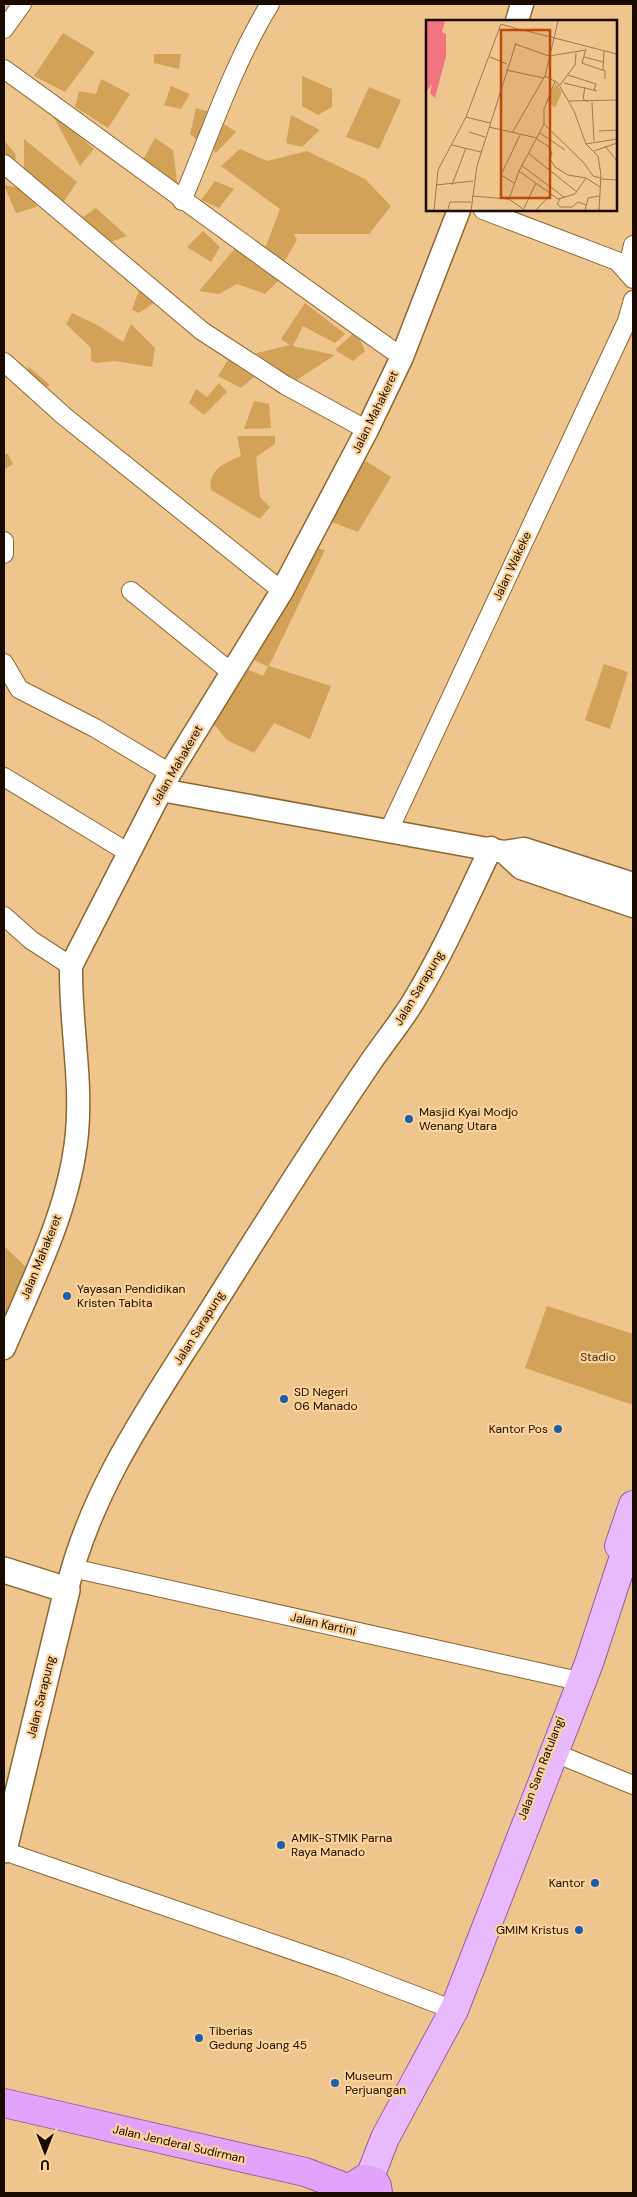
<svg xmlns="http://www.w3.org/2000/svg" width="637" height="2197" font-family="'DM Sans',sans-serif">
	<rect width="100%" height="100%" fill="#edc58d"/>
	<path fill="#d3a259" d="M63,33L95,52L65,92L34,76Z
		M154,54H181L179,69L154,63Z
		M302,76L332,89V107L318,115L302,106Z
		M101,79L130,94L108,128L75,107L79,91L96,94Z
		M171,86L190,94L181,109L164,105Z
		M369,87L401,100L379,149L346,137Z
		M196,108L213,113L201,144L190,134Z
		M51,112L94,149L80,166Z
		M291,115L320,130L302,147L286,143Z
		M224,124L236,132L216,153L211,147Z
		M155,138L173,150L178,190L143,160Z
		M24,139L77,182L62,204L24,170Z
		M4,140L16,155L15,167L4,158Z
		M240,149L267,161L307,151L365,179L391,206L369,234H294L297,240L283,264L264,251L280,209L221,166Z
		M215,181L234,189L219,208L201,200Z
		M4,185L26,189L37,207L16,213Z
		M96,208L127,236L108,243L77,221Z
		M203,231L220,247L211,262L187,247Z
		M236,247L280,279L265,294L237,284L219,294L199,291Z
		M140,287L155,302L139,313L132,310Z
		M305,303L345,334L335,343L303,326L293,346L335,355L292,383L249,355L290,345L281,339Z
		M72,313L99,326L123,342L131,324L155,348L152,367L115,361L96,363L91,361V348L66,324Z
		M356,331L365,351L353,361L335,350Z
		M228,360L254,377L241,388L218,376Z
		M29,367L50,385L42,389L25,374Z
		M219,383L227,392L204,415L189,403L196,389L207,397Z
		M254,401L269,404L271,428L244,429Z
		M237,436H275V444L256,457L260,497L270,507L260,519L211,490C208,469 225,463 241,456Z
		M4,454H8L13,464L4,470Z
		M358,456L391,477L358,532L327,520Z
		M300,545L325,550L269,666L331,686L310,739L274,723L254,753L227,740L208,717L239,666L263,676L268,667L244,655Z
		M604,664L628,672L610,729L585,720Z
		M4,1246L30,1271L4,1326Z
		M547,1306L633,1334V1405L525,1368Z"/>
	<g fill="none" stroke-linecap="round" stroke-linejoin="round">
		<g stroke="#8b6731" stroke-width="20">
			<path id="minor" d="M4,29L22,4
				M4,69C137,165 268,263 402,357
				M4,164L202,331L285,385L367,430
				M182,201C210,135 233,64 270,4
				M483,210L617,261L633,279
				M627,270L633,245
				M4,362L64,416L282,591
				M4,541V554
				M131,591L232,673
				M4,663L19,689L95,728L170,773
				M4,777L129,853
				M389,830L627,321L633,300
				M4,916L31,940L71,966
				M72,1568L574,1680
				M555,1753L633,1785
				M4,1851L341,1967L446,2007"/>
		</g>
		<g stroke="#8b6731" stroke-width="25">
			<path id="tertiary" d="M517,21L522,4
				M161,790L504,852L524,849L633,884
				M504,852L521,868L633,906
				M4,1348C33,1279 70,1209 77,1133C82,1077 70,1022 71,966L170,773L282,591L367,430L402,357L459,210
				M67,1590C90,1491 151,1404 205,1319C258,1235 310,1151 366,1069C381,1046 399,1025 413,1002C443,953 466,900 491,848"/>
		</g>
		<g stroke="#8b6731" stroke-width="28">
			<path id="secondary" d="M4,1570L67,1590L4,1850"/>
		</g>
		<g stroke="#975fa2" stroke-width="30">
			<path id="primary" d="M619,1546L633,1505
				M369,2179L385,2138L454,2010L589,1663L633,1529"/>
		</g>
		<g stroke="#975fa2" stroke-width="30">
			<path id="trunk" d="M4,2103L305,2172L353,2190
				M354,2193L355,2185L364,2179L374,2181L377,2186L378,2193"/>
		</g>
		<use href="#minor" stroke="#fff" stroke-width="18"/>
		<use href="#tertiary" stroke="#fff" stroke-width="22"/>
		<use href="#secondary" stroke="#fff" stroke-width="25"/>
		<use href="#primary" stroke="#e9bafb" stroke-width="28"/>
		<use href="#trunk" stroke="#e2a3fa" stroke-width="28"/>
	</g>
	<g fill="#1b5dae" stroke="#fad29a" stroke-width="2">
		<circle cx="409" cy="1119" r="5"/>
		<circle cx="67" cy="1296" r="5"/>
		<circle cx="284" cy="1399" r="5"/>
		<circle cx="558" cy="1429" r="5"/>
		<circle cx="281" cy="1845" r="5"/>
		<circle cx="595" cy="1883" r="5"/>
		<circle cx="579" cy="1930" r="5"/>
		<circle cx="199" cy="2038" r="5"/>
		<circle cx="335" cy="2083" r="5"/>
	</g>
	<g text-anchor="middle" stroke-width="4.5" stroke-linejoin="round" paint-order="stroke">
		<g font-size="12" fill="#190b00" stroke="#fad29a">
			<text transform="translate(375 412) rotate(-64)" y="4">Jalan Mahakeret</text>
			<text transform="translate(512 566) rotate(-65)" y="4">Jalan Wakeke</text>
			<text transform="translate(177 765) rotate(-60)" y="4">Jalan Mahakeret</text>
			<text transform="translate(419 988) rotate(-59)" y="4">Jalan Sarapung</text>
			<text transform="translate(41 1257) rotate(-68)" y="4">Jalan Mahakeret</text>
			<text transform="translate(199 1328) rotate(-58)" y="4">Jalan Sarapung</text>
			<text transform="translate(323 1624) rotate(13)" y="4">Jalan Kartini</text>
			<text transform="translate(41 1697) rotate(-76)" y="4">Jalan Sarapung</text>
			<text transform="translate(541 1768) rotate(-69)" y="4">Jalan Sam Ratulangi</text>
			<text transform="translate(179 2144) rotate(13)" y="4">Jalan Jenderal Sudirman</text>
		</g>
		<g font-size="12" fill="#190b00" stroke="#fad29a" text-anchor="start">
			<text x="419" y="1116">Masjid Kyai Modjo<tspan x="419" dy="14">Wenang Utara</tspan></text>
			<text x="77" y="1293">Yayasan Pendidikan<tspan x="77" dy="14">Kristen Tabita</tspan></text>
			<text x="294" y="1396">SD Negeri<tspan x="294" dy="14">06 Manado</tspan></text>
			<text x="548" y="1433" text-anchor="end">Kantor Pos</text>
			<text x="291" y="1842">AMIK-STMIK Parna<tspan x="291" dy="14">Raya Manado</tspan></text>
			<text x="585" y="1887" text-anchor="end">Kantor</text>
			<text x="569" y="1934" text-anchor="end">GMIM Kristus</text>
			<text x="209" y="2035">Tiberias<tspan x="209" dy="14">Gedung Joang 45</tspan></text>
			<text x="345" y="2080">Museum<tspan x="345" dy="14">Perjuangan</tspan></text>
		</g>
		<g font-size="12" fill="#3b2e1a" stroke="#fad29a">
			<text x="598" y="1361">Stadio</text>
		</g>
	</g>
	<g transform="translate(426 20)">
		<rect width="191" height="191" fill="#edc58d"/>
		<path d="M130,63L136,72L129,88L121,81Z" fill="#d3a259"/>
		<path d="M0,1H19L16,12L20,14V36L9,78L4,73L6,64L0,72Z" fill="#f07580"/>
		<path fill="none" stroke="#987b55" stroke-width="1" d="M97,10L191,34M128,18L132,1M128,18L119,56L132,63L148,91L160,124L172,136L175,155L173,191M89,24L123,36L160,30M160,29L156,43L179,51V59M64,37L81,44M158,37L177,42M80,50L118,58M177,50L178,31M142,55L170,64L168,70M138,63L171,71M134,65L149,45L150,33M159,67L157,79L162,82M143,81L191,80M166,82L168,121M40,97L64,103M118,104L158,143L167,156L175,158M63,107L111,118M173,111L191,110M43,112L59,117M86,113L119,56M114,113L139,130M111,119L122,126L126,133L124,139L129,147L142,155L160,158M160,124L191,119M26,125L55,132M179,126L191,141M168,131L191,123M102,133L151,172M95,145L139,178M93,151L132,179L149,174L160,158L174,167M175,159L191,160M88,163L75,155L94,115M10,165L47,161M26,165L40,128M46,176L83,179L100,191M83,179L93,151L118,104V89L129,61M134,179L131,184L135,187H146L152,182L160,185M98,188L110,163M22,189L24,182H45M8,191L12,150L40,97L75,4L95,10M45,191L51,146L90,23M109,191L125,174M159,191L162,178L173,176"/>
		<path fill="#bf490a" fill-opacity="0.15" stroke="#bf490a" stroke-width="2.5" d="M75,10H124V178H75Z"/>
		<rect width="191" height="191" fill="none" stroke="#190b00" stroke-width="2.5"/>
	</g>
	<rect width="637" height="2197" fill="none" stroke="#190b00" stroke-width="10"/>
	<g transform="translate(45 2152) rotate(180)" stroke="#fad29a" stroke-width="4" paint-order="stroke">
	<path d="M0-4L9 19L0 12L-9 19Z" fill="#190b00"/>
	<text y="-8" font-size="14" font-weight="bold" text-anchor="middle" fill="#190b00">U</text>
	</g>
</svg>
